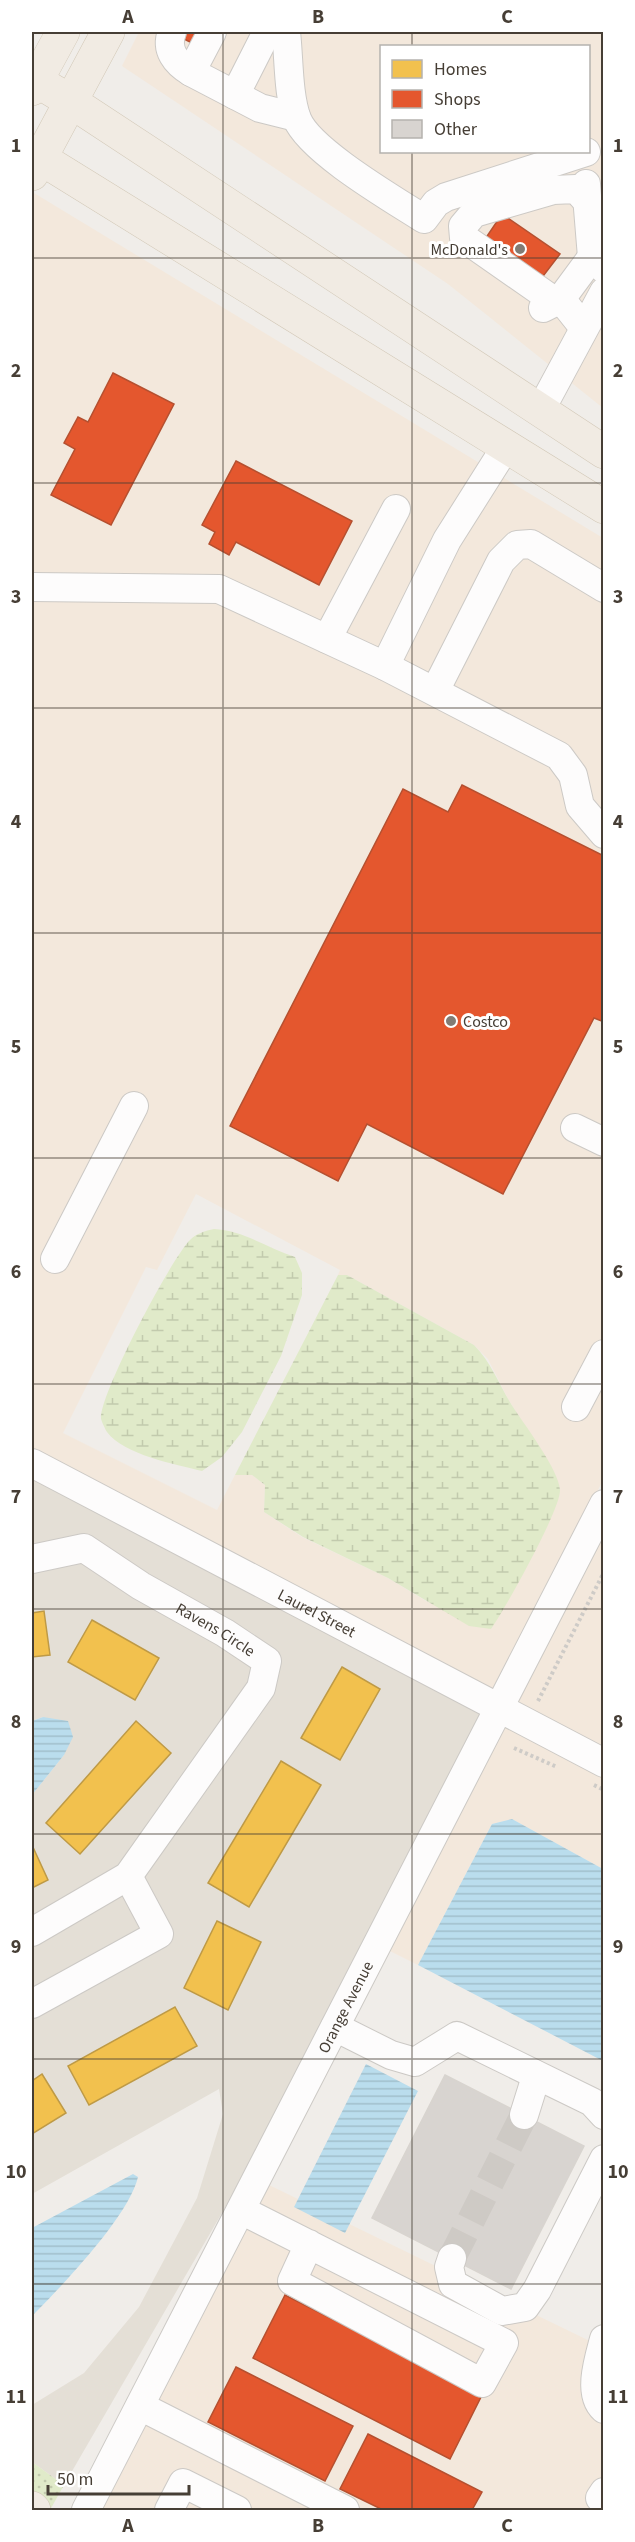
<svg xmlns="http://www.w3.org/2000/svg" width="635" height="2542" font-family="'Source Sans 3',sans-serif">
	<defs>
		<pattern id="grass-dots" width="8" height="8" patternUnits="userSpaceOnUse" patternTransform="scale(1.5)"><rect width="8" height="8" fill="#e0eac9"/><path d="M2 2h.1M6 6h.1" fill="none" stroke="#c2caad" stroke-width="1.8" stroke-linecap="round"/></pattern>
		<pattern id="wetland-marsh" width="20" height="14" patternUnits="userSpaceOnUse" patternTransform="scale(1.5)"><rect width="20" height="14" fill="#e0eac9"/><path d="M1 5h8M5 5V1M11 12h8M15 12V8" fill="none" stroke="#c2caad"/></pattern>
		<pattern id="water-rules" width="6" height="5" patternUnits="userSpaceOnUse" patternTransform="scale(1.5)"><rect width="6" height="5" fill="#badded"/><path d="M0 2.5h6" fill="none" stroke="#a1bfcc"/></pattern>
	</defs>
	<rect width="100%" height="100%" fill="#f0ede9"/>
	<path fill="#e4dfd6" d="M32,1478L486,1712L266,2137L64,2485L32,2462V2405L84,2373L139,2307L197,2198L223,2114L219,2089L32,2194V2016L165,1942L140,1878L278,1664L146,1578L32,1549Z
		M82,1558L255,1665L251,1683L121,1868L32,1919V1795L64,1755L43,1717L32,1721V1569Z
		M125,1891L145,1929L32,1992V1944Z"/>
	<path fill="#f3e8dc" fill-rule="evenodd" d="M139,32H603V408L448,284L122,66ZM382,46H588V152H382Z
		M34,193L603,538V1480L495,1695L32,1452V199ZM196,1194L340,1270L338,1275H347L474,1345L488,1359L508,1399L555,1474L560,1491L545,1531L491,1629L426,1601L388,1578L302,1537L264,1512L265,1485L252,1475H235L217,1510L63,1433L146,1267L157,1270Z
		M603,1528V1752L514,1705Z
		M505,1722L603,1773V1869L512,1819L492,1824L418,1965L388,1950Z
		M267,2184L600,2346L603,2341V2510H99Z"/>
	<path fill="url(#grass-dots)" d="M32,2462L64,2485L50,2510L32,2497Z"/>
	<path fill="url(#wetland-marsh)" d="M214,1229C242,1230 268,1248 295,1257L302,1273V1295L281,1356L242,1432L222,1457L202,1471C175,1464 124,1455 107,1432C105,1429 102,1422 101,1419C99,1395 171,1259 190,1240C197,1233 205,1231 214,1229Z
		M338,1275H347L474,1345C493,1364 500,1388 515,1410C526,1427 559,1470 560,1490C561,1509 505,1609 491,1629L469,1626L388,1578L303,1537L264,1512L265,1485L252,1475H235Z"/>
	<path fill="url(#water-rules)" d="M43,1717L68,1721L73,1737L64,1755L32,1795V1721Z
		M512,1819L603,1869V2061L418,1965L492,1824Z
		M366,2064L418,2091L345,2233L294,2207Z
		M133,2174L138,2177C129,2216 62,2286 32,2316V2228Z"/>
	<path fill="#f2c14e" stroke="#be9a46" stroke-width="1.5" d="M44,1611L50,1655L32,1657V1613Z
		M92,1620L159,1658L135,1700L68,1662Z
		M342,1667L380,1689L340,1760L301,1738Z
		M136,1721L171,1753L80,1854L46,1823Z
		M281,1761L321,1785L249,1907L208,1883Z
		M32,1845L48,1880L32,1888Z
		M217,1921L261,1942L228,2010L184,1988Z
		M175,2007L197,2046L89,2105L68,2066Z
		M42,2074L66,2113L32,2134V2081Z"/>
	<path fill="#e4572e" stroke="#b55030" stroke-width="1.5" d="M176,32H203L196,45L174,34Z
		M502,214L560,254L537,284L481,245Z
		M113,373L174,404L111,525L51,495L75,449L64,443L78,417L88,422Z
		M236,461L352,521L319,585L236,542L229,555L209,544L215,532L202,525Z
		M462,785L604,856V1022L594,1018L503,1194L367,1124L338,1181L230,1126L403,789L448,812Z
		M285,2295L482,2395L450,2459L253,2358Z
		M236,2367L353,2426L325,2481L208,2422Z
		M368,2434L482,2492L472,2510H383L340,2489Z"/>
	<path fill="#d8d4d0" stroke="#d8d4cf" stroke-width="1.5" d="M445,2075L584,2146L511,2289L372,2218Z"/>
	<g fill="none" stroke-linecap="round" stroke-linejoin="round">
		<path stroke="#cecac5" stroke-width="28" stroke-dasharray="28 14" stroke-linecap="butt" d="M452,2258L524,2115"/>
		<g stroke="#ccc9c5" stroke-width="30">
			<g id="minor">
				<path d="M172,32C165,50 176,63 191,72"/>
				<path d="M212,32L191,72L260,108L296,117"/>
				<path d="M286,32C289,57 288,96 297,119C310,151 393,199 424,219L436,203L446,197L586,152"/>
				<path d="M235,95L267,32"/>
				<path d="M586,184L592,257L604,269"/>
				<path d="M543,308L561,299L592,257"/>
				<path d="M584,328L561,299L550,298L464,238L463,226L474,213L553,190L576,189L587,201"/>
				<path d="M540,411L604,292"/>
				<path d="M32,587L219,589L385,666L559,756L573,775L580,806L604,834"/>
				<path d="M327,639L396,509"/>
				<path d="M385,666L447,540L507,445"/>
				<path d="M435,691L501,561L517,545L531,544L604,588"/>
				<path d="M575,1128L604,1142"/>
				<path d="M55,1259L134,1106"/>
				<path d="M576,1407L604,1354"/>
				<path id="s1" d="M32,1463L604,1763"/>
				<path id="s2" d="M32,1559L84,1548L141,1586L225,1633L267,1661L261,1688L128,1876L32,1932"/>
				<path d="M32,2004L159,1934L128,1876"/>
				<path d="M335,2027L391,2055L415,2062L457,2036L592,2102L604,2115"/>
				<path d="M524,2115L534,2083V2074"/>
				<path d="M241,2210L504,2343L482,2383L292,2281L309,2244"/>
				<path d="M452,2258L449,2267L453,2284L502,2311L525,2307L537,2290L604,2159"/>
				<path d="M604,2339C599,2358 587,2394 604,2409"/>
				<path d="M140,2406L345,2510"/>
				<path d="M600,2498L604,2492"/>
				<path id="s3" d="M86,2510L604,1504"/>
				<path d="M169,2510L183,2483L237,2510"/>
			</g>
		</g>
		<g stroke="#d2c8b7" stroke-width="34">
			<path id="major" d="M32,78L70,101L604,452
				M32,89L63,32
				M32,153L604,507
				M32,174L108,32
				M32,2508L34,2510"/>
		</g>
		<path stroke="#cecbc7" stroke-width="4" stroke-dasharray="3 3" stroke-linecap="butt" d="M538,1701L604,1572
			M514,1748L557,1767
			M594,1785L604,1790"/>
		<use href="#minor" stroke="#fdfcfc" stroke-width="28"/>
		<use href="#major" stroke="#f1ebe3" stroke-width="33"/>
	</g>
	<path fill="none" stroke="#463e35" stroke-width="1.5" stroke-opacity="0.55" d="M223,32V2510M412,32V46M412,152V2510M32,258H604M32,483H604M32,708H604M32,933H604M32,1158H604M32,1384H604M32,1609H604M32,1834H604M32,2059H604M32,2284H604"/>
	<g fill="#827b74" stroke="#fff" stroke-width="2">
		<circle cx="520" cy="249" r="6"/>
		<circle cx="451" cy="1021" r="6"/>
	</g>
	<g text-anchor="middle" stroke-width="6" stroke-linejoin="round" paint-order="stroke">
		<g font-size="16" fill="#463e35" stroke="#fff" text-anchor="end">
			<text x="508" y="255">McDonald's</text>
			<text x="463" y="1027" text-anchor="start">Costco</text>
		</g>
		<g font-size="16" fill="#463e35" stroke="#fff">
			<text dy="6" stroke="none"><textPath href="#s1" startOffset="322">Laurel Street</textPath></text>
			<text dy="6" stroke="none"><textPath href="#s2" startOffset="208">Ravens Circle</textPath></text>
			<text dy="6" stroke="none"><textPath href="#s3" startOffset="566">Orange Avenue</textPath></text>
		</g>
	</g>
	<rect width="635" height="2542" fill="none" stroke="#ffffff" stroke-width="66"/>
	<rect x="380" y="45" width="210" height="108" fill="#ffffff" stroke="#b5b2ae" stroke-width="1.5"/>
	<rect x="392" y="60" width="30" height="18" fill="#f2c14e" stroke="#b5b2ae" stroke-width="1.5"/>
	<text x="434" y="75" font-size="18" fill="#463e35">Homes</text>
	<rect x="392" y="90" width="30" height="18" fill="#e4572e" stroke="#b5b2ae" stroke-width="1.5"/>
	<text x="434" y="105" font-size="18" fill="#463e35">Shops</text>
	<rect x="392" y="120" width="30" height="18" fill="#d8d4d0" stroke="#b5b2ae" stroke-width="1.5"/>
	<text x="434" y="135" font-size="18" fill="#463e35">Other</text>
	<path d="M48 2485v9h141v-9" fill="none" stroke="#463e35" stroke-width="3"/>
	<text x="57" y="2485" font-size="18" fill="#463e35" stroke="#ffffff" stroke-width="4.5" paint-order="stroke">50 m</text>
	<rect x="33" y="33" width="569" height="2476" fill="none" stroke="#463e35" stroke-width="2"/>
	<g font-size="20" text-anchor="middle" font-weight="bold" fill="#463e35">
		<text x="128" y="23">A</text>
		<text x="318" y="23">B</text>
		<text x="507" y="23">C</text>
		<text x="16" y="152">1</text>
		<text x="618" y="152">1</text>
		<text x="16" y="377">2</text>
		<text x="618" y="377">2</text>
		<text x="16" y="603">3</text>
		<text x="618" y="603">3</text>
		<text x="16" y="828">4</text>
		<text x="618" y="828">4</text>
		<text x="16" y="1053">5</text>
		<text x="618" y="1053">5</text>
		<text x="16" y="1278">6</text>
		<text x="618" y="1278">6</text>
		<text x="16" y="1503">7</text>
		<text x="618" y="1503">7</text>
		<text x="16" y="1728">8</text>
		<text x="618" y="1728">8</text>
		<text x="16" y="1953">9</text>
		<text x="618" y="1953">9</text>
		<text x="16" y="2178">10</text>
		<text x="618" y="2178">10</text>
		<text x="16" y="2403">11</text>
		<text x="618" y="2403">11</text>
		<text x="128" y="2532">A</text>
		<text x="318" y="2532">B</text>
		<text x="507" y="2532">C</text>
	</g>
</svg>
